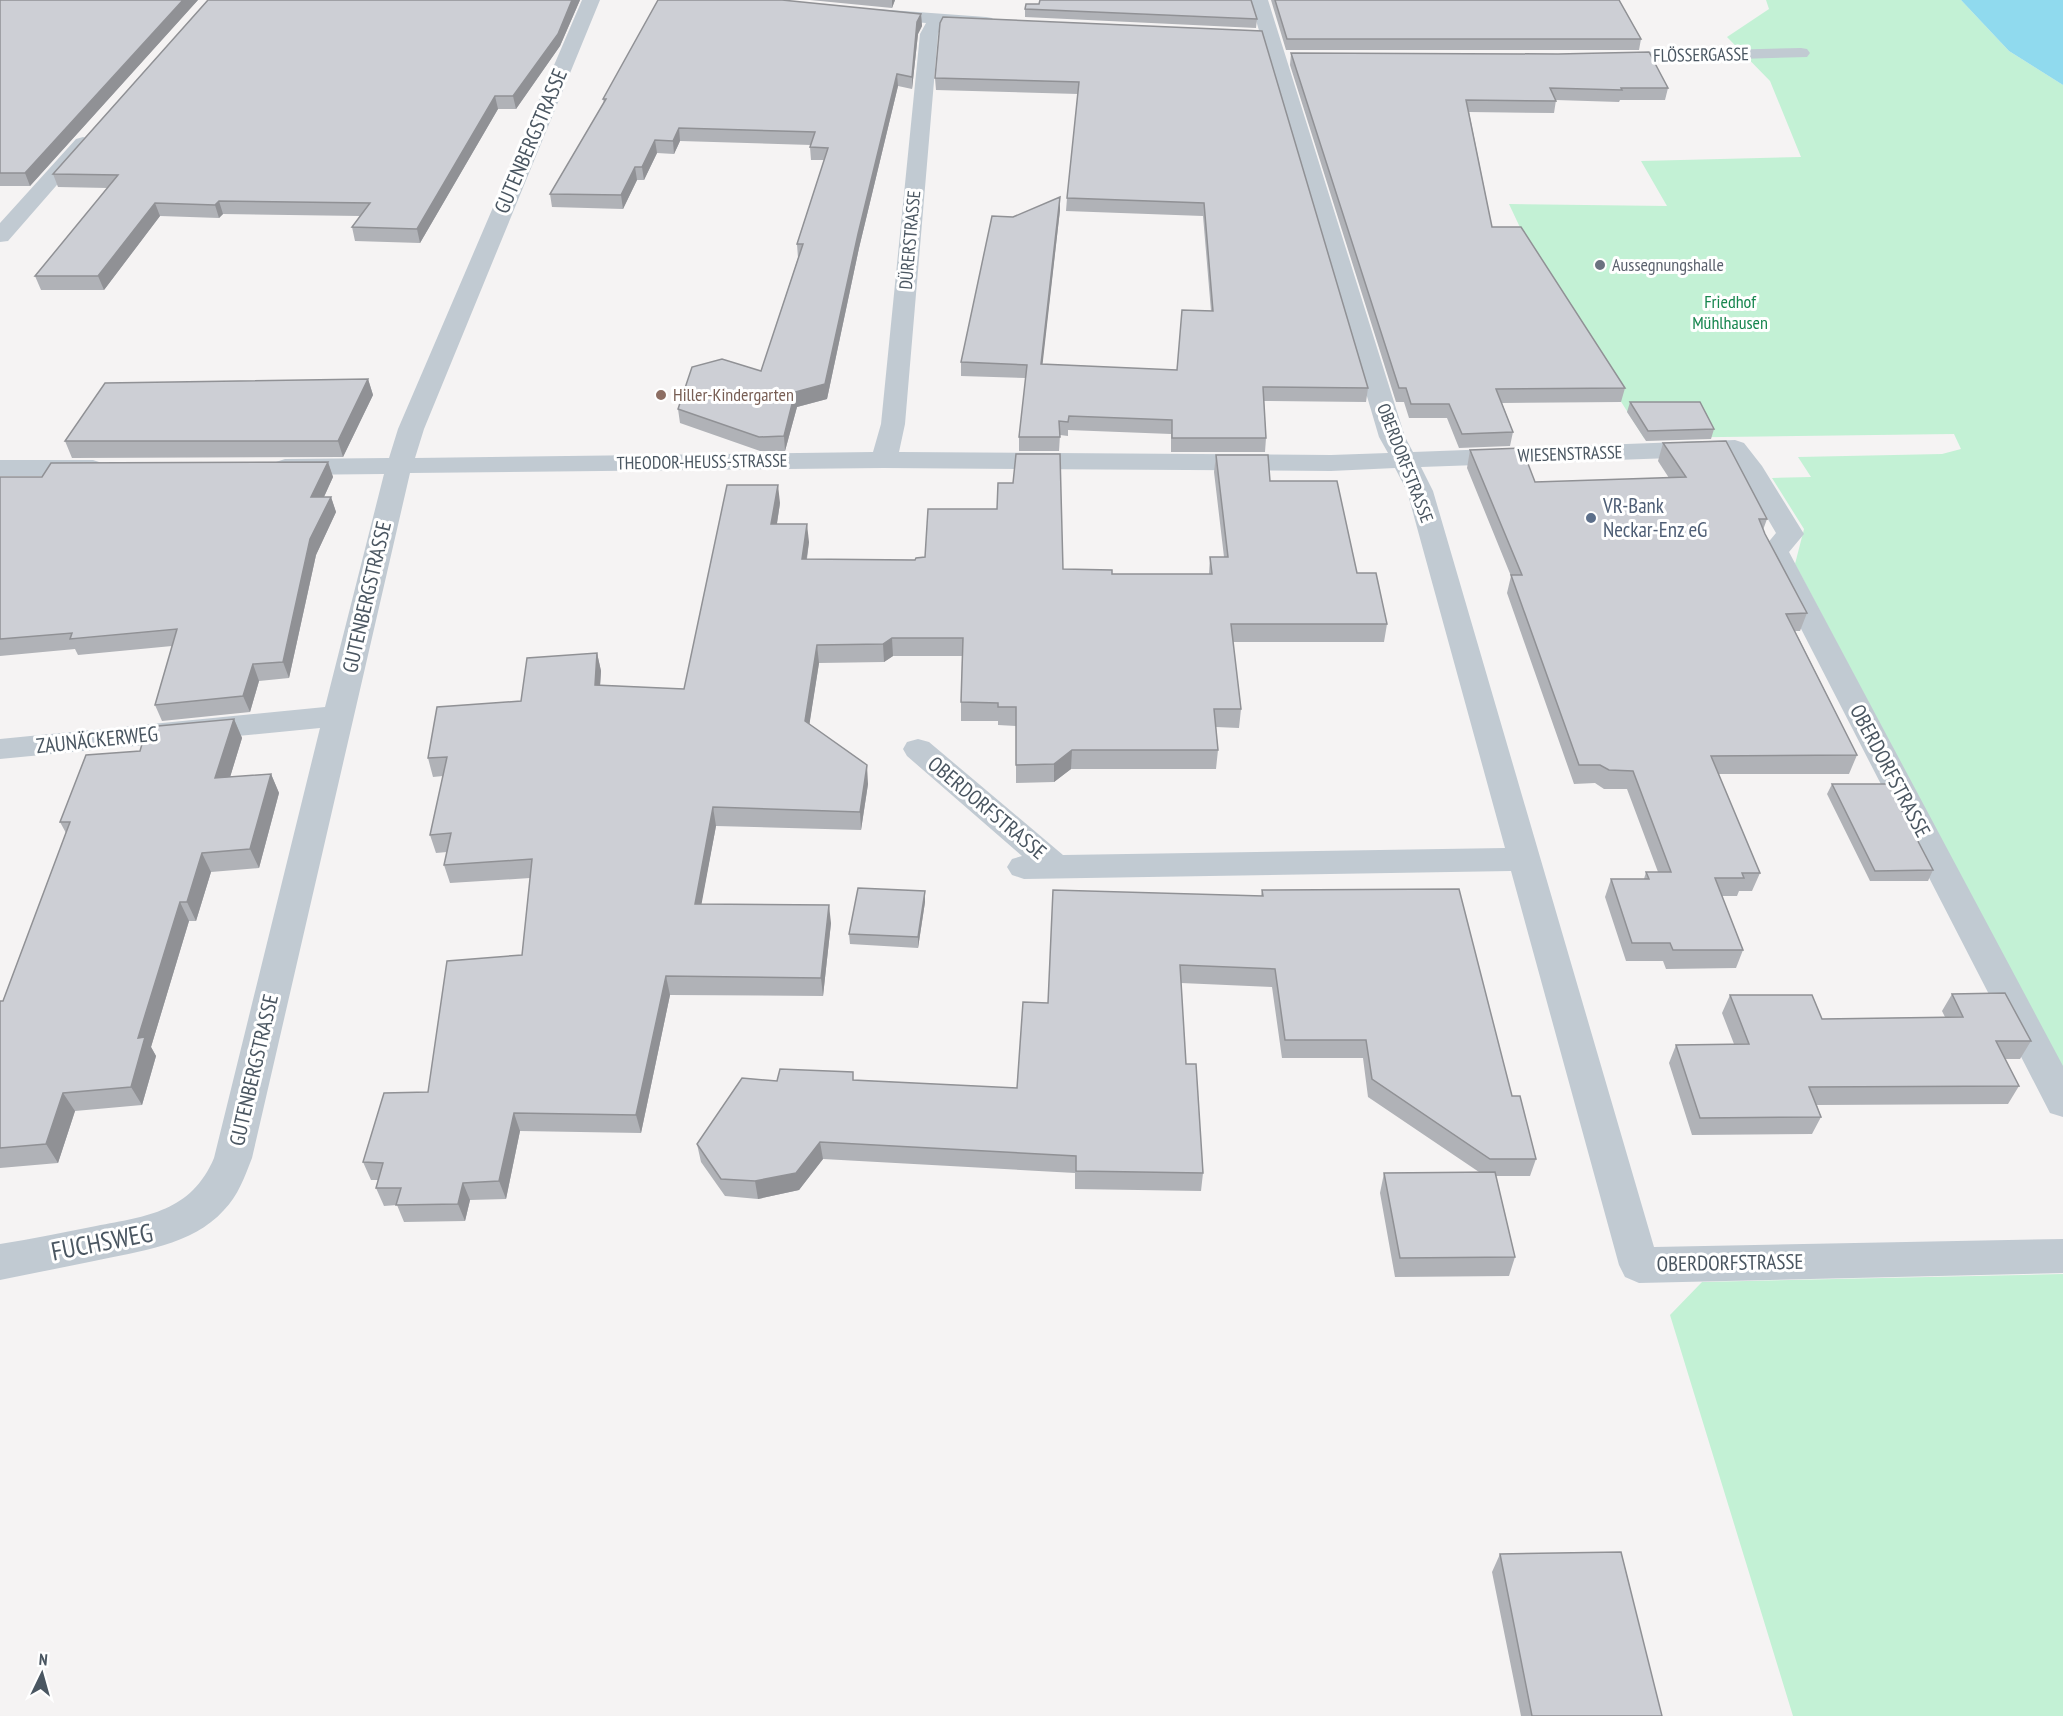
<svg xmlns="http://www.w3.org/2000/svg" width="2063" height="1716" font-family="'PT Sans Narrow',sans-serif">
	<rect width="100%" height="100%" fill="#f5f3f3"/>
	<path fill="#c3f1d5" d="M1766,0H1961L2009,51L2063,85V1069L1795,564L1804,529L1772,478L1811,477L1798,457L1942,454L1961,449L1954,434L1644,438L1546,283L1509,204L1667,206L1641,161L1801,157L1770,81L1727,37L1769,9Z
		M2063,1274V1716H1793L1670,1315L1702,1282Z"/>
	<path fill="#90daee" d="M1961,0H2063V85L2009,51Z"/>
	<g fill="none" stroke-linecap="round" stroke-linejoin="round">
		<path fill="#c1cad2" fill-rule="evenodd" d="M582,0H600L424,429L415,458L873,452L881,424L920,34L926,23L870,18L867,14L870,10L876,9L986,17L992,18L995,22L992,26L986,27L943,24L938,34L905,424L899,452L1331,455L1388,453L1379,437L1250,0H1268L1405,437L1413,452L1735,440L1744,443L1762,466L1804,534L1789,552L2063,1066V1117L2050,1113L1761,551L1776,533L1741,473L1728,456L1421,467L1433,491L1654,1247L2063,1239V1273L1639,1283L1625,1277L1619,1265L1511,871L1024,879L1012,875L1007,867L1012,859L1022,856L907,756L903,749L907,742L918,739L929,742L1063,855L1505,848L1407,491L1395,468L1331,471L884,468L410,473L252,1158C245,1176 238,1196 224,1210C192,1246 138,1251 94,1261C63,1267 31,1274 0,1280V1244C32,1239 64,1232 96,1226C147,1216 191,1212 214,1158L320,728L0,759V739L325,707L384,474L285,475L276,472L272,467L276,462L285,459L389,458L398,429Z
			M1801,48L1807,49L1810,53L1807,57L1606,63L1600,62L1597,58L1600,54L1606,53Z
			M83,137L90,139L93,143L90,147L8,241L0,242V223L76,139Z
			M0,460H93L102,463L106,468L102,473L93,476H0Z"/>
	</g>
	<path fill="#b0b2b7" d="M0,0H198L30,186H0Z
		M208,0H580L560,46L516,109H498L420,243L355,241L352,227L360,216L223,214L219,218L160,216L104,290H41L35,276L108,188L58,187L53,174Z
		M810,0H895L892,8Z
		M1271,0H1619L1641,39L1639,50H1286Z
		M1025,9L1257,19L1256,28L1025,17Z
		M921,14L922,26L918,34L912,89L898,86L859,248L827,399L797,407L785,451H760L680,423L678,409L761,371L798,258L797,244L824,160H811L810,147L811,145L680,141L674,154L657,153L644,180H637L623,209L552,207L550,194L604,103L603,99Z
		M1262,31L1368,388L1366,402L1264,401L1266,438L1265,452H1171V434L1068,430V436L1060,435L1059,451H1019V437L1026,378L961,376V362L1013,217L1060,210L1042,364L1177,370L1211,311L1203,216L1066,211L1067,198L1078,94L936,90L935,78Z
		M1291,53L1668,88L1665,100H1620L1619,102L1556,100L1554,113L1469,112L1492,227L1625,388L1621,402L1502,403L1513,432L1510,446L1459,448L1447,418H1409L1404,402H1396L1290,65Z
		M368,379L373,395L343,457L72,458L65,441Z
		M1630,402L1714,429L1711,439L1646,441L1627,412Z
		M1663,443L1767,519L1763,530L1807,613L1800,631H1795L1857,755L1849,774H1718L1760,873L1752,891H1739L1737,896H1722L1743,950L1736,968L1666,969L1663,961H1626L1605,897L1611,879H1644L1646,872H1658L1627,789H1604L1595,783L1574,784L1507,593L1511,576L1467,468L1470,450L1535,482L1669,478L1658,461Z
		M1216,455L1270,481L1357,573L1387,624L1384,642H1233L1241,709L1239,728L1216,727L1218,750L1216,769H1071L1054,782L1016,783V726L998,725V721H961V702L962,656H893L884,662L819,663L809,725L868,784L861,830L716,826L701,904L831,923L823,996L670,995L641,1133L520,1131L506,1199L470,1200L465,1221L404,1222L397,1205L384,1206L376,1188L378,1180H371L363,1162L428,1092L522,955L530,878L450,883L444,865L447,852L436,853L430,835L443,776L433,777L428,758L521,701L597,653L601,671L600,685L684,689L780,503L777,524L809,542L807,559L1063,569L1112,574H1209L1210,557H1224L1214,472Z
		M328,462L333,477L324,497H331L336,512L316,555L289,678L259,681L250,712L162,721L155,705L172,646L78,655L75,649L0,656V477H42Z
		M234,719L242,738L230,777L271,774L279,793L259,868L211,872L196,921H189L151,1047L156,1056L142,1105L75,1111L58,1163L0,1168V1001H3L66,833L60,822L140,751Z
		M1832,784L1933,870L1928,881H1870L1827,794Z
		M1262,890L1512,1096L1536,1159L1530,1176H1496L1515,1257L1509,1276L1395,1277L1380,1193L1384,1173L1479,1172L1368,1097L1363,1058H1282L1272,987L1181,983L1186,1064L1203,1173L1201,1191L1075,1189V1173L823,1159L799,1190L758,1199L725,1196L701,1162L697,1144L777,1081L854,1080L1017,1088L1048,1003L1261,896Z
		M925,891V902L918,948L850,944L849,934Z
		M1952,994L2031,1041L2020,1059H2005L2019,1086L2008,1104L1817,1105L1821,1117L1812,1134L1692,1135L1669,1063L1676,1045L1734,1044L1722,1013L1730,995L1822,1019L1945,1017L1942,1011Z
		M1500,1554L1662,1716H1521L1492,1572Z"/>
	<path fill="#909195" d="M183,0H198L30,186L25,173Z
		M572,0H580L560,46L516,109L513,96Z
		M892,0H895L892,8Z
		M921,14L922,26L918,34L912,89V77L917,22Z
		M897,74L898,86L859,248L827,399L797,407L785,451L784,436L795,392L858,234Z
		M495,96L498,109L420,243L417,229Z
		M679,128L680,141L674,154L673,141Z
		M655,140L657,153L644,180L642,167Z
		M635,167L637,180L623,209L621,195Z
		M1060,197V210L1041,378V364Z
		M219,201L223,214L219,218L215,205Z
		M155,203L160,216L104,290L98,276Z
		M368,379L373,395L343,457L338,441Z
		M328,462L333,477L317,512L311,497Z
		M778,485L780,503L774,542L771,524Z
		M331,497L336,512L316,555L289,678L283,662L310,539Z
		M807,524L809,542L804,576L802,559Z
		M892,638L893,656L884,662L883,644Z
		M817,645L819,663L807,740L805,721Z
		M597,653L601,671L599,703L595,685Z
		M253,664L259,681L250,712L243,696Z
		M234,719L242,738L224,797L215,778Z
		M1072,750L1071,769L1054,782V764Z
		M867,765L868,784L861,830L860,812Z
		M271,774L279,793L259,868L250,849Z
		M713,807L716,826L698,923L695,904Z
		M202,853L211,872L196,921L187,902Z
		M925,891V902L918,948V937Z
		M180,902L189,921L151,1047L156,1056L142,1105L131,1087L138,1038Z
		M829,905L831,923L823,996L821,978Z
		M666,976L670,995L641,1133L636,1115Z
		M63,1093L75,1111L58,1163L46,1144Z
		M514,1113L520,1131L506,1199L499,1181Z
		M820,1142L823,1159L799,1190L758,1199L755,1181Z
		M463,1183L470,1200L465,1221L458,1204Z"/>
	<path fill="#cdcfd5" stroke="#909195" stroke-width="1.5" d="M0,0H183L25,173H0Z
		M208,0H572L558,34L513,96H495L417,229L352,227L370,203L219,201L215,205L155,203L98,276H35L118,175L53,174Z
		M658,0H782L921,14L917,22L912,77L897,74L858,234L825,384L795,392L784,436L759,437L678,409L692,367L722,359L761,371L803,244H797L828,148L810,147L815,132L679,128L673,141L655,140L642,167H635L621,195L550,194L606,99H603Z
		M1040,0H1251L1257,19L1025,9L1026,4H1039Z
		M1275,0H1619L1641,39H1287Z
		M943,17L1262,31L1368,388L1263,387L1266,438H1172V420L1069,416L1068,422L1059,421L1060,437H1019L1027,365L961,362L992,216L1013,217L1060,197L1041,364L1177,370L1182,310L1213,311L1204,203L1067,198L1079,82L935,78L940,23Z
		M1649,52L1668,88H1621L1622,90L1550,88L1556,101L1466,100L1492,227H1521L1625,388L1496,389L1513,432L1462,434L1449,404H1411L1406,388H1399L1291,53L1558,54Z
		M368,379L338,441H65L105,383Z
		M1630,402H1700L1714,429L1648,431Z
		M1726,441L1767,519H1759L1765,534L1807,613L1786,614L1857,755L1711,756L1760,873H1742L1744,878H1715L1743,950H1673L1670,943H1632L1611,879H1649L1646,872H1671L1633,771L1609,770L1600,765H1579L1511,575H1522L1470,450L1522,448L1535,482L1686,477L1663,443Z
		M1016,454H1060L1063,569L1112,570V574H1212L1210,557H1228L1216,455H1268L1270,481H1337L1357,573H1376L1387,624H1231L1241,709H1214L1218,750H1072L1054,764L1016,765V707H998V703L961,702L963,638H892L883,644L817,645L805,721L867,765L860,812L713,807L695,904L829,905L821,978L666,976L636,1115L514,1113L499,1181L463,1183L458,1204L396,1205L401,1188H376L383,1163L363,1162L384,1093L428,1092L447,961L522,955L532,859L444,865L451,833L430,835L447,757L428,758L437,707L521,701L527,658L597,653L595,685L684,689L727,485H778L771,524H807L802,559L915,560L916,558L925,557L928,509H997L998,483H1013Z
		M328,462L311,497H331L310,539L283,662L253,664L243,696L155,705L177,629L70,639L72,633L0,639V477H42L51,463Z
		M234,719L215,778L271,774L250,849L202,853L187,902H180L138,1038L145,1037L131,1087L63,1093L46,1144L0,1148V1001H3L70,822H60L86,755L140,751L147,727Z
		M1832,784H1888L1933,870L1875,871Z
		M858,888L925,891L918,937L849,934Z
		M1459,889L1512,1096H1520L1536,1159H1490L1372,1079L1366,1040H1285L1275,969L1180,965L1186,1064H1196L1203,1173L1076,1171V1156L820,1142L796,1173L755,1181L721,1179L697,1144L742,1078L777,1081L780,1069L853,1072V1080L1017,1088L1023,1002L1048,1003L1053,890L1263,896L1262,890Z
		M2005,993L2031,1041H1996L2019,1086L1809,1087L1821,1117L1700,1118L1676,1045L1749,1044L1730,995H1812L1822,1019L1963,1017L1952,994Z
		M1495,1172L1515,1257L1400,1258L1384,1173Z
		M1621,1552L1662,1716H1532L1500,1554Z"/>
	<circle fill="#6b7280" stroke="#fff" stroke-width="2" cx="1600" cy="265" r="6"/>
	<circle fill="#8d6e63" stroke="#fff" stroke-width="2" cx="661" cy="395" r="6"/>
	<circle fill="#5c6f8a" stroke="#fff" stroke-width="2" cx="1591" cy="518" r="6"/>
	<g text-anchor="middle" stroke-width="6" stroke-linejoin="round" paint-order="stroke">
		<g font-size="18" fill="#4a5661" stroke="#fff">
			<text transform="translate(1701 55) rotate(-1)" y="6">FLÖSSERGASSE</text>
			<text transform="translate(910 240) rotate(-85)" y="6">DÜRERSTRASSE</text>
			<text transform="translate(1570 454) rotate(-2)" y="6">WIESENSTRASSE</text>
			<text transform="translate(702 462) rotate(-1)" y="6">THEODOR-HEUSS-STRASSE</text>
			<text transform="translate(1405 463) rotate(69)" y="6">OBERDORFSTRASSE</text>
		</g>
		<g font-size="18" fill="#5b616d" stroke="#fff" text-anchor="start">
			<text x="1612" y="271">Aussegnungshalle</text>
		</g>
		<g font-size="18" fill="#17864f" stroke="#fff">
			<text x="1730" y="308">Friedhof<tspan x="1730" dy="21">Mühlhausen</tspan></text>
		</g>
		<g font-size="18" fill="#785e54" stroke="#fff" text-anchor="start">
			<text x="673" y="401">Hiller-Kindergarten</text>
		</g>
		<g font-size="21" fill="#4a5661" stroke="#fff">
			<text transform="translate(531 141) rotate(-67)" y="7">GUTENBERGSTRASSE</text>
			<text transform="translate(367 597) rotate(-77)" y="7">GUTENBERGSTRASSE</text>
			<text transform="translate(97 740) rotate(-6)" y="7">ZAUNÄCKERWEG</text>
			<text transform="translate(1890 771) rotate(62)" y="7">OBERDORFSTRASSE</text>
			<text transform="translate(987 808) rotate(40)" y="7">OBERDORFSTRASSE</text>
			<text transform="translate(254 1070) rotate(-77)" y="7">GUTENBERGSTRASSE</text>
			<text transform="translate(1730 1263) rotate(-1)" y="7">OBERDORFSTRASSE</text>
		</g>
		<g font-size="21" fill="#4e5e75" stroke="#fff" text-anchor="start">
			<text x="1603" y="513">VR-Bank<tspan x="1603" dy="24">Neckar-Enz eG</tspan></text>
		</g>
		<g font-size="26" fill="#4a5661" stroke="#fff">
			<text transform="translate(102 1242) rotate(-11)" y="9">FUCHSWEG</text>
		</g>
	</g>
	<g transform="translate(42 1674) rotate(5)" stroke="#ffffff" stroke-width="4.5" paint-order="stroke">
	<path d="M0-4.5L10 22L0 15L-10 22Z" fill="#4a5661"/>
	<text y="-9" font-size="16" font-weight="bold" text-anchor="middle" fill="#4a5661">N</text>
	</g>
</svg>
